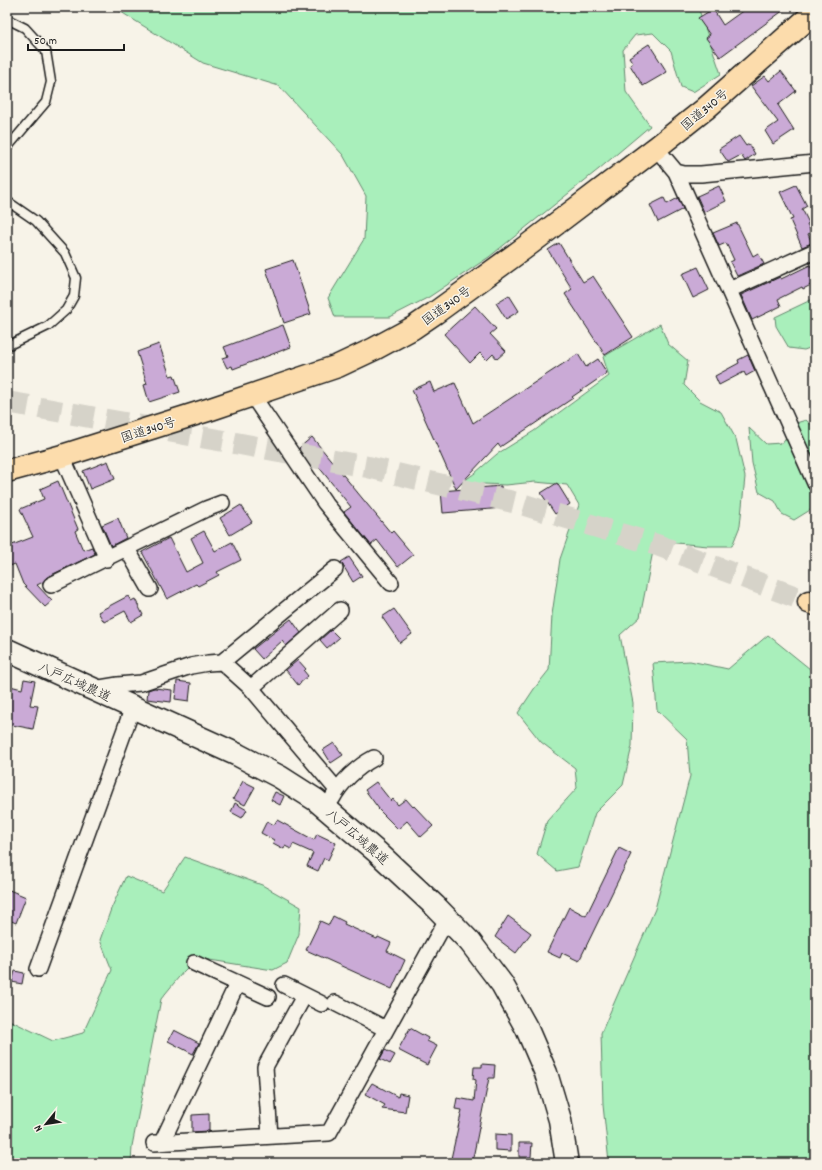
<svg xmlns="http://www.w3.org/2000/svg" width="822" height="1170" font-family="Dekko,'Klee One',sans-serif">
	<rect width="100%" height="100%" fill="#f7f3e8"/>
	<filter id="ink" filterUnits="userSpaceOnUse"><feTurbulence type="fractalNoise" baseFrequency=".025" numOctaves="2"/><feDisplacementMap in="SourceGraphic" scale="8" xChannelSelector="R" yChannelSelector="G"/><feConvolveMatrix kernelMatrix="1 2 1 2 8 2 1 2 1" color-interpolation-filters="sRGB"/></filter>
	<g filter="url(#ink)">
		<path fill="#a9efbb" stroke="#62866c" d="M113,7H698L721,74L693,92L681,87L671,51L653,33L635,35L623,50L626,92L650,126L599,169L489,257L429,297L390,317H335L328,298L364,239L366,196L343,155L279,86L203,63Z
			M815,298V346L804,350L789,348L776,326L775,317Z
			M660,324L668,344L688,361L684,385L700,401L721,412L736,439L745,477L740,526L732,546H708L655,541L640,617L620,635L633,703L632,746L623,785L595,813L578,867L557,871L537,854L547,821L577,788L575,768L541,742L518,713L534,689L549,670L552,615L560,559L579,505L567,485L535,482L506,485L461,483L475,473L497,454L534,431L609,376L603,357Z
			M806,420L815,428V507L794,520L782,514L775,501L759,492L752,463L749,428L766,444L782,443L796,423Z
			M768,635L815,673V1163H609L603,1105L601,1033L655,909L690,776L687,739L657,710L653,663L690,661L728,669Z
			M185,857L262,885L301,907L299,934L287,963L273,970L197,958L183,972L161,999L132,1146L131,1163H7V1019L53,1041L83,1033L112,970L100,940L111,909L126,876L162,891Z"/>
		<path fill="#caaad6" stroke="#1c1c1c" d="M748,7H788L720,57L706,38L710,35L698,18L713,9L723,25Z
			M649,44L667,72L643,86L630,65L633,63L629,57Z
			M781,71L796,91L778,105L794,130L773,144L765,131L778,122L751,86L765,76L769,81Z
			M739,136L746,146L749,144L755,154L745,161L741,155L728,162L719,149Z
			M796,185L807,206L802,209L809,223L807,224L811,232L808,234L812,243L802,247L790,220L793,219L780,192Z
			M719,186L726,201L704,212L697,196Z
			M664,198L667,204L678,198L683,209L658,222L650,205Z
			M737,223L753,256L758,253L764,264L737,276L730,262L734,260L726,243L719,246L713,233Z
			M559,243L583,282L593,276L633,337L605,355L565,294L572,289L548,250Z
			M293,260L311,314L284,323L266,269Z
			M810,265L815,274V283L803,289L802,287L778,299L781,306L752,320L741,295L780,277L781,279Z
			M698,267L709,290L693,298L682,274Z
			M509,295L519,311L506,319L496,303Z
			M475,306L496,329L490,334L506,351L497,359L493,354L487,360L480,353L470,363L444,334Z
			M283,325L291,347L233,369L232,366L227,368L222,358L228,356L224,347Z
			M159,344L170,376L174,375L180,392L149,402L144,385L147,384L137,352Z
			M578,354L586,367L598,359L607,373L572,397L573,398L500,447L498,444L456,489L412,390L430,382L434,392L455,383L473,423Z
			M748,355L755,371L746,376L744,372L719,385L715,376L739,363L738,360Z
			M312,437L362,498L391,533L393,531L413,555L398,567L377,540L371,545L344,512L351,507L314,461L312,463L299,448Z
			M108,461L115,479L90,489L83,471Z
			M58,481L78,529L75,531L83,550L92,547L95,554L47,577L43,582L37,585L52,601L45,607L23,584L15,564L7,567V547L33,537L20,509L44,499L40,489Z
			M557,483L570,504L555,514L541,493Z
			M501,486L503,508L443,513L441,491Z
			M241,505L252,522L230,535L220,518Z
			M118,518L126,538L111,546L102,525Z
			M204,531L215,551L232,542L241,560L217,572L219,575L198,586L196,584L167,599L142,552L169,538L186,572L203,563L191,538Z
			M349,557L362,576L353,582L341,562Z
			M128,596L131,601L135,599L143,615L131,622L125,611L104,622L98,612Z
			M394,609L412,634L400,643L382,617Z
			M291,619L301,633L286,646L282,641L262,659L253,649Z
			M331,630L339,638L327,648L320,640Z
			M298,660L306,669L304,671L308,676L298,685L286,670Z
			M24,679L35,681L30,705L38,706L33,729L7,724V698L10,686L22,689Z
			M177,681L191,683L189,701L175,699Z
			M154,688L172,690L171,702L147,699L148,690Z
			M334,743L343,755L331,763L323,750Z
			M243,781L255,787L245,805L233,799Z
			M376,782L391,801L393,799L398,805L406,799L413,807L414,806L433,826L421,837L407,821L398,829L378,809H379L365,790Z
			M275,792L284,796L280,805L271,800Z
			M235,803L247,810L242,818L231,812Z
			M277,820L314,840L317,834L336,843L328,860L324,858L318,871L307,866L313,853L293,844L291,849L285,846L284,849L273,843L274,840L261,833L267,821L274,825Z
			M619,848L631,854L579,961L562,953L560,958L547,952L569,907L586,916Z
			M7,889L26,897L16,923L7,919Z
			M333,916L345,922L344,924L377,939L378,937L391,943L387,951L405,960L392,989L306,950L320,921L329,925Z
			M508,916L531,933L516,953L495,937Z
			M15,971L24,973L22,984L12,982Z
			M410,1028L428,1038L427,1041L437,1046L427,1065L398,1050Z
			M174,1030L199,1043L193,1054L168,1041Z
			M385,1050L395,1055L390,1064L380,1059Z
			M482,1064L495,1065L494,1078H489L472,1163H450L462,1110L455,1109L457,1098L474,1101L476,1080L473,1079L474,1067H482Z
			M372,1083L398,1097L399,1093L408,1095L405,1112L382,1109L385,1105L365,1094Z
			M209,1114V1131L192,1132V1115Z
			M495,1134L511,1135V1151L495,1150Z
			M519,1143H532L531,1157H519Z"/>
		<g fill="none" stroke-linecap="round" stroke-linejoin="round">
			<path stroke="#d6d3c9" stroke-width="22" stroke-dasharray="22 11" stroke-linecap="butt" d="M7,402L368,467L521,504L657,545L809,602"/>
			<g stroke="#1c1c1c" stroke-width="11">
				<path id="lane" d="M7,19L25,28L46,51L51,82L46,102L7,148
					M7,201L36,221L65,253L76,278L74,296L66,310L48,326L7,346"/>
			</g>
			<g stroke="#1c1c1c" stroke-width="18">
				<path id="street" d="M656,148L676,172L815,483
					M676,172L684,174H701L815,163
					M729,290L815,251
					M252,395L325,503L391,583
					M62,456L107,559
					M127,549L150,589
					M51,585L206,509L222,503
					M222,662L251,688L337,790
					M251,688L340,610
					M94,689L118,685L141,683L191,666L208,663L222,662L335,569
					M332,799C341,782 357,767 374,758
					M194,963L268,997
					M38,969L133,707
					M284,985L322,1004
					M335,1003L386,1029
					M270,1136L265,1067L304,996
					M162,1142L237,984
					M154,1143L329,1133L447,919"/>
			</g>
			<g stroke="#1c1c1c" stroke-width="25">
				<path id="secondary" d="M7,650L238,755L280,777L316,800L377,852L435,906L470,942L502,984L527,1029L546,1073L560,1120L567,1163"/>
			</g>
			<g stroke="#1c1c1c" stroke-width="25">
				<path id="highway" d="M7,471L62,456L211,409L338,366L374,349L413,328L435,313L523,249L656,148L705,109L815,12
					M809,602L815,604"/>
			</g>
			<use href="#lane" stroke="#f7f3e8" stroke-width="8"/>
			<use href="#street" stroke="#f7f3e8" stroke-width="15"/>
			<use href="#secondary" stroke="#f7f3e8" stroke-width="22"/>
			<use href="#highway" stroke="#fcdcac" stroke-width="22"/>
		</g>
	</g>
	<g text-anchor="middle" stroke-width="3" stroke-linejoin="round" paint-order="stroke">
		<g font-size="13" fill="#1c1c1c" stroke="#f7f3e8">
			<text transform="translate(704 109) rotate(-40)" y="5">国道340号</text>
			<text transform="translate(446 305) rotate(-36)" y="5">国道340号</text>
			<text transform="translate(148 429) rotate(-18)" y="5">国道340号</text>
			<text transform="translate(75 681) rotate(24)" y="5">八戸広域農道</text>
			<text transform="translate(358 836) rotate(41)" y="5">八戸広域農道</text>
		</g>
	</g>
	<rect width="822" height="1170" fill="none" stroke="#f7f3e8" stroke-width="24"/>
	<rect x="12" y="12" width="798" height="1146" fill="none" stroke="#1c1c1c" stroke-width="1.5" filter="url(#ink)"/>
	<g transform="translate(46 1124) rotate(240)" stroke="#f7f3e8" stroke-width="3" paint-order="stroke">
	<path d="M0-3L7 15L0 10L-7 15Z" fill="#1c1c1c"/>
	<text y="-6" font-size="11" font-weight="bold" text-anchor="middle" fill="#1c1c1c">N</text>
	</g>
	<path d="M28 44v6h96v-6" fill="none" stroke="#1c1c1c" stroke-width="2"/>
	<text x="34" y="44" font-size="12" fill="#1c1c1c" stroke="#f7f3e8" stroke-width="3" paint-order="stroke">50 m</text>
</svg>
